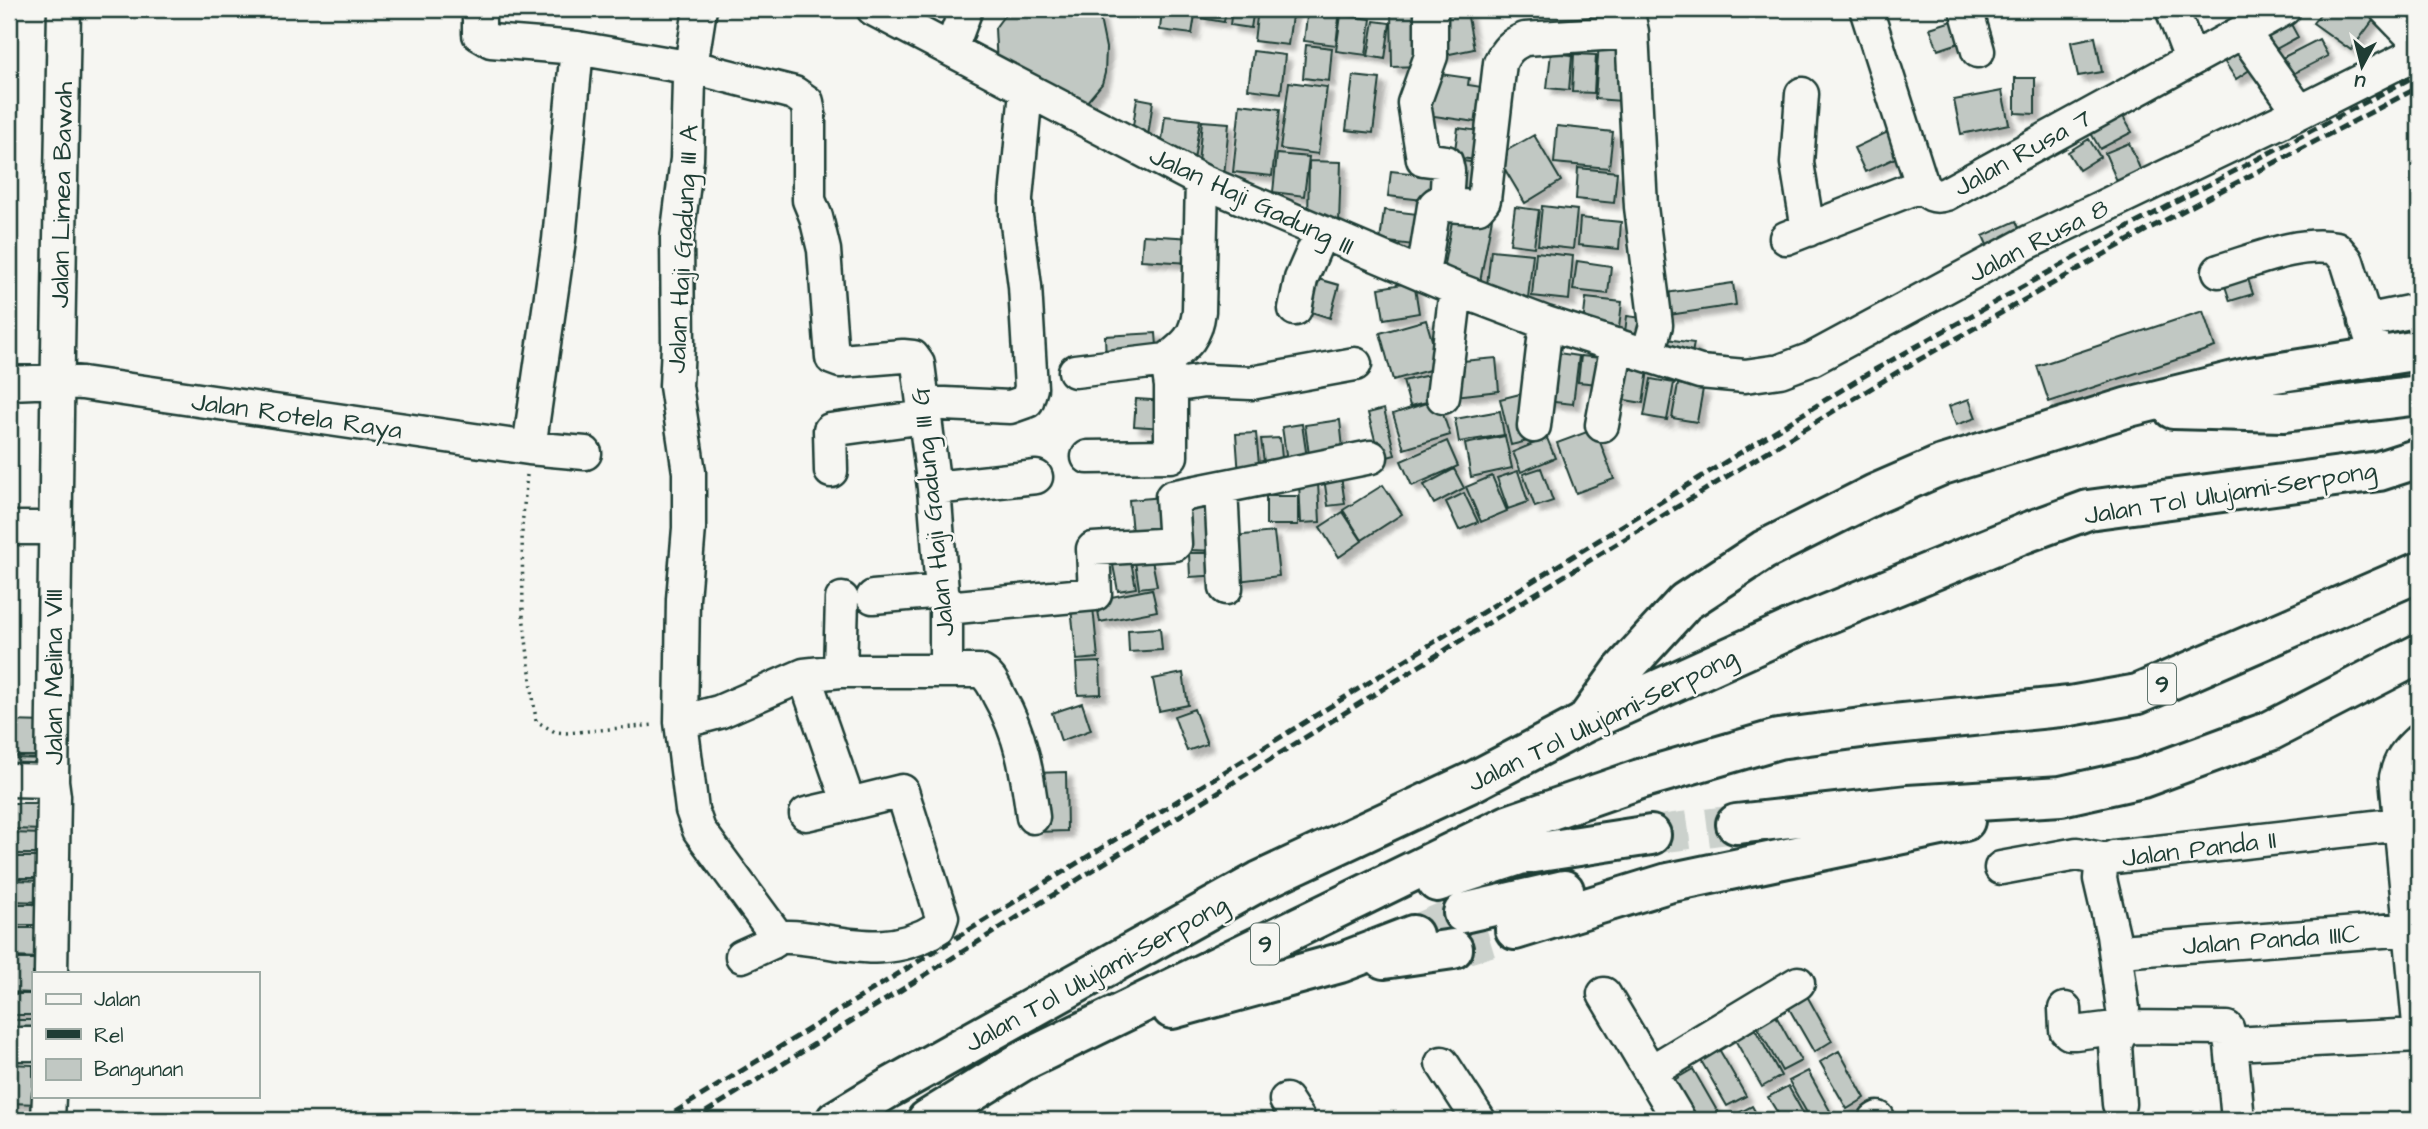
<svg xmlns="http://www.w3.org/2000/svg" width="2428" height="1129" font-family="'Architects Daughter',sans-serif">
	<defs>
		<filter id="shadow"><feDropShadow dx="6" dy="6" stdDeviation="2" flood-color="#0004"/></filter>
	</defs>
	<rect width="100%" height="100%" fill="#f6f6f2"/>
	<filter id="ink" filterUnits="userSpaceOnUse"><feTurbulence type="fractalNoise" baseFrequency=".0143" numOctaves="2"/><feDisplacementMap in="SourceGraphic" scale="14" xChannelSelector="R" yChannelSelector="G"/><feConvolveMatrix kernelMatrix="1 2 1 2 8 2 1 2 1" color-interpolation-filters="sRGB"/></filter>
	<g filter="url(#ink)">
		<path fill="#c1c8c3" stroke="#1f3d34" stroke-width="2" filter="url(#shadow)" d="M1009,9H1089L1099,14L1106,48L1105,73L1102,84L1086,103L997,66L995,28Z
			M1162,9H1196L1192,34L1160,30Z
			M1201,9H1226L1224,22L1200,18Z
			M1232,9H1254L1251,28L1230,25Z
			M1258,9H1293L1288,45L1254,41Z
			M1308,9H1340L1336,45L1304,41Z
			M1391,9H1418L1419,66L1392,67Z
			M1590,9H1616L1617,22L1592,25Z
			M2324,9H2368L2377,15L2351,50L2313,23Z
			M1467,12L1474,49L1440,56L1433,18Z
			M1341,15L1371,19L1366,55L1336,51Z
			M2286,15L2298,37L2267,54L2255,31Z
			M1955,20L1962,42L1938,50L1930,28Z
			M1374,21L1390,23L1385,59L1368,56Z
			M2095,37L2102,72L2078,76L2071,42Z
			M2319,39L2328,56L2287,77L2278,60Z
			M2240,40L2257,65L2236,79L2220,55Z
			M1599,42L1627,45L1622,101L1595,99Z
			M1306,45L1332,48L1329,81L1303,78Z
			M1253,51L1285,55L1281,93L1248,89Z
			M1551,53L1572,55L1569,90L1547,88Z
			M1574,54L1596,55L1594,93L1572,92Z
			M1433,73L1469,78L1468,85L1495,89L1490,124L1427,115Z
			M1353,76L1380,79L1373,133L1346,130Z
			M2015,78H2035V114L2015,113Z
			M1289,82L1327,87L1318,154L1280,149Z
			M2002,91L2009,124L1961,134L1954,100Z
			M1137,98L1153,101L1147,143L1131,140Z
			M1240,104L1280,109L1272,176L1233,172Z
			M2116,104L2132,132L2100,149L2084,121Z
			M1165,116L1200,120L1194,160L1160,156Z
			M1202,121L1229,123L1224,176L1197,174Z
			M1557,126L1613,132L1609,168L1554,163Z
			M1458,128L1487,132L1483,161L1454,157Z
			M1892,130L1904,154L1865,172L1854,148Z
			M1534,135L1561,181L1525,203L1497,156Z
			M2089,139L2100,157L2079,170L2068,152Z
			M2129,143L2147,185L2123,195L2105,153Z
			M1277,154L1309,157L1304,196L1273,192Z
			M1455,160L1485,164L1481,190L1452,186Z
			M1309,161L1341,162L1339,223H1308Z
			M1578,168L1617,172L1614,203L1576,199Z
			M1391,171L1444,177L1441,202L1388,196Z
			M1542,206L1577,210L1573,249L1538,245Z
			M1515,207L1539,210L1534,247L1510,244Z
			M1384,210L1426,215L1422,246L1380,241Z
			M1454,211L1492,218L1480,282L1442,275Z
			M1580,218L1621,222L1619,249L1578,245Z
			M2016,221L2025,241L1992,256L1983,236Z
			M1143,235L1193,238L1191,263L1141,260Z
			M1491,250L1533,254L1528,298L1486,294Z
			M1536,252L1573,256L1569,300L1532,296Z
			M1577,261L1611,266L1608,294L1573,290Z
			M2246,273L2253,294L2230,301L2223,280Z
			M1311,277L1339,285L1330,318L1302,309Z
			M1414,282L1419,313L1384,319L1379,288Z
			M1733,283L1736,305L1662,316L1659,294Z
			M1586,298L1622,302L1618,337L1582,333Z
			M2203,311L2215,347L2049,402L2037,366Z
			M1627,316L1650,319L1647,342L1624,340Z
			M1426,320L1440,367L1393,380L1380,333Z
			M1156,333L1158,360L1106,363L1105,336Z
			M1667,339L1694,343L1690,364L1664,359Z
			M1551,352L1579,356L1573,404L1545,401Z
			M1581,356L1611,359L1609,385L1578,382Z
			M1496,358L1499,391L1455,396L1451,362Z
			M1618,365L1648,370L1643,403L1613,398Z
			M1429,375L1435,400L1410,406L1403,381Z
			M1651,379L1674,383L1667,420L1644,416Z
			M1678,384L1703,389L1697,422L1672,418Z
			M1520,394L1532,440L1511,445L1500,399Z
			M1136,399L1166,401L1164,428L1134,426Z
			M1438,399L1450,435L1404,449L1393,414Z
			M1969,399L1976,418L1956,425L1949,406Z
			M1384,409L1395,455L1380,459L1368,413Z
			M1500,411L1504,435L1459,442L1455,419Z
			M1340,420L1344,458L1310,462L1305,425Z
			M1302,424L1308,465L1288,468L1282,427Z
			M1595,429L1614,479L1576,493L1557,443Z
			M1256,433L1260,474L1239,476L1236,434Z
			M1505,436L1512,468L1471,477L1465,444Z
			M1280,438L1283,468L1265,470L1261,439Z
			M1547,438L1555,458L1521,472L1513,452Z
			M1447,441L1458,466L1412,486L1401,461Z
			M1541,468L1553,501L1535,507L1523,474Z
			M1454,469L1464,488L1434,504L1424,485Z
			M1518,471L1528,502L1508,509L1497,478Z
			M1341,476L1345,504L1328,506L1324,478Z
			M1492,476L1507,511L1481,522L1466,487Z
			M1318,482L1320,522L1301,523L1299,483Z
			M1383,485L1402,514L1362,540L1343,510Z
			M1464,493L1478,522L1459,530L1446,502Z
			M1266,496H1298V525H1266Z
			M1163,497L1169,541L1133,544L1129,500Z
			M1217,500L1220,551L1188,550L1185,501Z
			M1343,512L1362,541L1339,557L1320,527Z
			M1274,532L1279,576L1238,581L1234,536Z
			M1189,553H1219L1222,575L1190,577Z
			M1152,560L1157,586L1139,588L1135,562Z
			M1131,561L1136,588L1118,591L1113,565Z
			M1152,589L1157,611L1100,622L1096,600Z
			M1093,607L1098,658L1077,660L1071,609Z
			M1160,628L1162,650L1129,652L1128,630Z
			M1100,662L1101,694L1078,695L1076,663Z
			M1183,673L1188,705L1159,711L1153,679Z
			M1082,703L1091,730L1061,741L1052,713Z
			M1194,709L1207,744L1187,751L1174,716Z
			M9,721L47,722V756H9Z
			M9,758L49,759L9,779Z
			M1066,772L1067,831L1036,832L1034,773Z
			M9,803H47V830L9,829Z
			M9,833L45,834V854H9Z
			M9,857H44V878H9Z
			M9,880L45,881V902L9,901Z
			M9,904H45V925H9Z
			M9,928H42V958L9,957Z
			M9,959H44V973H33V993L9,992Z
			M9,994H33V1015H9Z
			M1806,994L1832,1041L1814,1052L1787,1005Z
			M1775,1014L1801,1061L1782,1071L1756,1024Z
			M9,1020H33V1041H9Z
			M1755,1029L1781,1076L1762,1087L1735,1040Z
			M1719,1049L1746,1096L1727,1106L1700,1059Z
			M1839,1051L1865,1098L1847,1109L1820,1062Z
			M9,1064L33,1065V1096L38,1104L9,1103Z
			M1693,1069L1720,1116L1713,1120H1697L1674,1080Z
			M1808,1071L1834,1118L1830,1120H1811L1789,1081Z
			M1788,1086L1807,1120H1782L1768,1097Z
			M1752,1106L1760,1120H1735L1733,1116Z
			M11,1113H38L37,1120H10Z"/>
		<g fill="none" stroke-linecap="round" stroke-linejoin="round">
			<path stroke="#cbd1cc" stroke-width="38" stroke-dasharray="38 19" stroke-linecap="butt" d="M1651,835L1736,824
				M1413,935L1463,913
				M1453,949L1515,930"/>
			<g stroke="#1f3d34" stroke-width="37">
				<path id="minor" d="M479,9V34L491,41L577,48L704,70L794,93L807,102L809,114V200L816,217L824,250L832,358L840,361L903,356L913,357L918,364L934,488L942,591L946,608V671
					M700,9L689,79L687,159L677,238L678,346L676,386L689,472V528L683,599L681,722L692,810L699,830L774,932L773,942L742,956
					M873,9L1202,181L1456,289L1546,323L1700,372L1745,376L1780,371L1812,359L2029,242L2300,112L2419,52
					M1627,9L1632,32L1641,207L1656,325L1648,354
					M1966,9L1978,51
					M2172,9L2191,59
					M2386,9L2419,43
					M1867,12L1922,185C1929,195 1934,198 1946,194L2284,9
					M1431,13V56L1414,103L1423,159L1446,162L1448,171L1446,205
					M2243,32L2300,112
					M951,49L966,9
					M1802,94L1797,163L1808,230
					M1786,238L1922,185
					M2219,271C2256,260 2298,241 2336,248L2347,261L2377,357
					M1423,274L1434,206L1436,204L1473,207H1478L1484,200L1500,63C1506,50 1512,44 1525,39L1632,32
					M1295,309L1301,279L1321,233
					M2365,321L2419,310
					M1075,371L1167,360
					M9,383L59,381L82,383L529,448L585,453
					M1171,386L1204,381L1251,383L1355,364
					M1443,397L1456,289
					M923,403L1010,407L1027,401L1031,388L1025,286L1016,216V198L1026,91
					M1602,425L1617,345
					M1534,426L1546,323
					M529,448L559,240L577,48
					M1088,457L1171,456V386L1167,360C1187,344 1196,337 1199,311L1202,181
					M831,471L830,430L925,417
					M934,488L1036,477
					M1221,488L1226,588
					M9,528H54
					M873,597L942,591
					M946,608L1095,594L1093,549L1175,544L1172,497L1371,457
					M840,671L842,599
					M681,722L719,712L804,675L840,671H979C990,675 994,686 999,696C1022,736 1027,772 1033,817
					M2419,740C2407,751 2399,760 2396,777L2419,1024
					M9,780L52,781
					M806,814L849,804
					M2001,868L2077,854L2106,860
					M775,937C791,936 802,938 818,940C862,948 899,953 938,928L942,917L902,791L849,804L804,675
					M2133,950L2409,929
					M51,973L54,796L52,781C54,524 60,266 64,9
					M1604,994L1679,1120
					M2065,1009L2066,1030L2069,1033H2075L2123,1027L2227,1028L2231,1044L2238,1120
					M2123,1009L2113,935L2100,879L2101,868L2106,860L2114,857L2401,824
					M9,1044H33
					M2231,1044L2419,1035
					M1442,1063L1479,1120
					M1650,1072L1798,983
					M1286,1100L1299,1120
					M2119,1104L2115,1045L2123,1027
					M48,1120L49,1096
					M1875,1120L1878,1118"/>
			</g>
			<g stroke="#1f3d34" stroke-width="44">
				<path id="highway" d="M2173,409L2284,412L2419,395
					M1586,721L1622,671L1685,602L1764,550L1875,494L1942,465L2129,407L2250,377L2419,350
					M1736,824L1908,805L2061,796L2142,778L2270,731L2419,654
					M1437,882L1520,855L1651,835
					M1463,913L1564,890
					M1515,930L1668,883L1965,821
					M1384,959L1453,949
					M1172,1009L1340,963L1413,935
					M836,1120L889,1088L1260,881L1474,781L1584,723L1798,626L2025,533L2088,510L2379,471L2419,458
					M927,1120L1021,1062L1508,825L1640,779L1778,739L1884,725L2070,706L2138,694L2419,572"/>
			</g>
			<path stroke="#1f3d34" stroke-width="3.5" stroke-dasharray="2 5" stroke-linecap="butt" d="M527,475L522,526L523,615L536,721L555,732L566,733L655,725"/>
			<use href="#minor" stroke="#f6f6f2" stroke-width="32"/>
			<use href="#highway" stroke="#f6f6f2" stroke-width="38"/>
			<path stroke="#1f3d34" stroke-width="5" stroke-dasharray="10 5" stroke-linecap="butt" d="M662,1120L1869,373L2136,223L2419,74
				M693,1120L1538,592L1901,370L2152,227L2419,87"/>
		</g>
	</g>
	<g text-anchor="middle" stroke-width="5" stroke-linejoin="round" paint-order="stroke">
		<g fill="#f6f6f2" stroke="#60746d" stroke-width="2">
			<rect x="2148" y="663.5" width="28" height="41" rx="5"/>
			<rect x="1251" y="923.5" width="28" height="41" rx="5"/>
		</g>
		<g font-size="24" font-weight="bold" fill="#1f3d34">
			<text x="2162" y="692">9</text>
			<text x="1265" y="952">9</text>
		</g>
		<g font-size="26" fill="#1f3d34" stroke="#f6f6f2">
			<text transform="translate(2022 152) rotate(-29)" y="9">Jalan Rusa 7</text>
			<text transform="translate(61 195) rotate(-89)" y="9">Jalan Limea Bawah</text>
			<text transform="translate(1252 200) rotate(25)" y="9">Jalan Haji Gadung III</text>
			<text transform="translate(2038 240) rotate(-27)" y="9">Jalan Rusa 8</text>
			<text transform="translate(682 249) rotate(-87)" y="9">Jalan Haji Gadung III A</text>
			<text transform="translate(297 415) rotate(8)" y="9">Jalan Rotela Raya</text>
			<text transform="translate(2230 492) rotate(-9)" y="9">Jalan Tol Ulujami–Serpong</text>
			<text transform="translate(932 512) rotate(-96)" y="9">Jalan Haji Gadung III G</text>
			<text transform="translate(53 677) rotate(-90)" y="9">Jalan Melina VIII</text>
			<text transform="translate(1602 719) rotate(-26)" y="9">Jalan Tol Ulujami–Serpong</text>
			<text transform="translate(2199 848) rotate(-7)" y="9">Jalan Panda II</text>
			<text transform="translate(2271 939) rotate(-4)" y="9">Jalan Panda IIIC</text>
			<text transform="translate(1096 973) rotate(-29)" y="9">Jalan Tol Ulujami–Serpong</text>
		</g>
	</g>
	<rect width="2428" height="1129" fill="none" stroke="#f6f6f2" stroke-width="35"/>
	<rect x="18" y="18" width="2393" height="1094" fill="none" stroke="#1f3d34" stroke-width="2.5" filter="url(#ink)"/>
	<rect x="32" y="972" width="228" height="126" fill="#f6f6f2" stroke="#a0aca6" stroke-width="2"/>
	<rect x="46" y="994" width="35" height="10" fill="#f6f6f2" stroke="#a0aca6" stroke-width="2"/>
	<text x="94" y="1006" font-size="21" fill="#1f3d34">Jalan</text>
	<rect x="46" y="1029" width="35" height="10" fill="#1f3d34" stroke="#a0aca6" stroke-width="2"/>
	<text x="94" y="1042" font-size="21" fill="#1f3d34">Rel</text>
	<rect x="46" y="1059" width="35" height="21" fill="#c1c8c3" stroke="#a0aca6" stroke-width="2"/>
	<text x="94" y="1076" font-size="21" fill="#1f3d34">Bangunan</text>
	<g transform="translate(2362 66) rotate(187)" stroke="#f6f6f2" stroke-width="5" paint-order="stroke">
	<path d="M0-5L12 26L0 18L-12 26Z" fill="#1f3d34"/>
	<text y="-10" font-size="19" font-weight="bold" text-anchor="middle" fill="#1f3d34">U</text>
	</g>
</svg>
